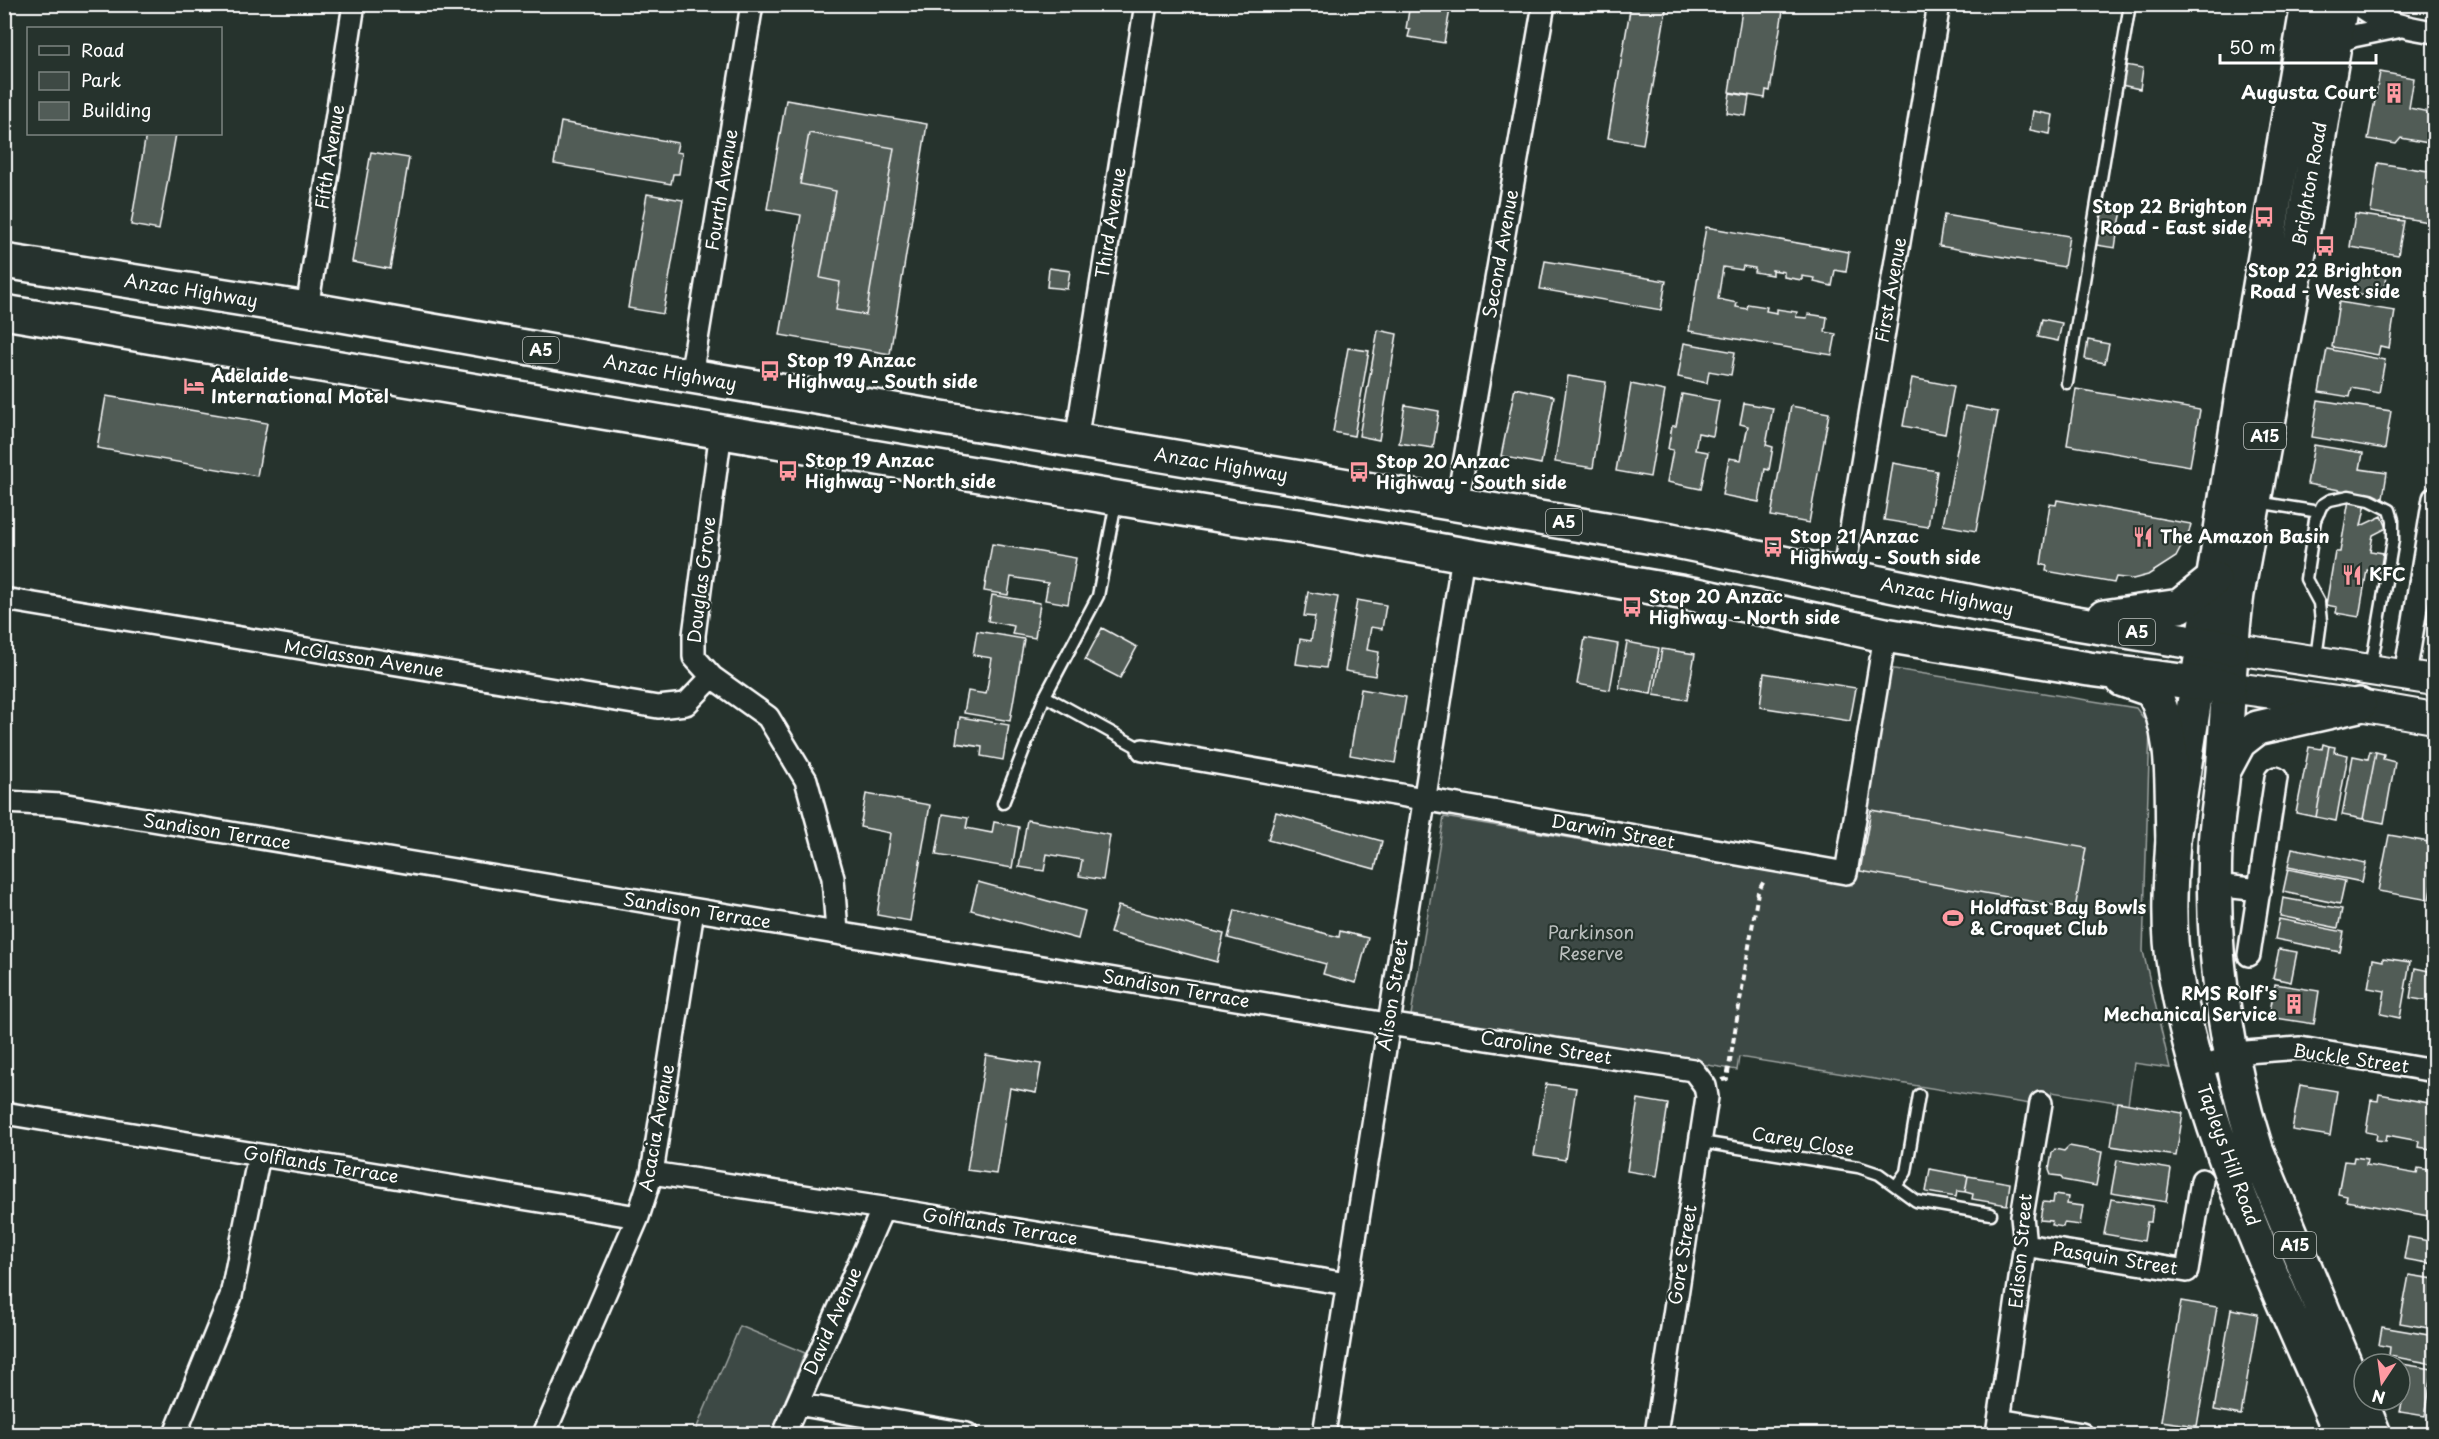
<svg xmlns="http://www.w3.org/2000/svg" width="2439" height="1439" font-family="'Playpen Sans',sans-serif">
	<rect width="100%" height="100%" fill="#26332d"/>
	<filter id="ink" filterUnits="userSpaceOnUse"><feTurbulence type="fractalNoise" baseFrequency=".0167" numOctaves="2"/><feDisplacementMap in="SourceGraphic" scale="12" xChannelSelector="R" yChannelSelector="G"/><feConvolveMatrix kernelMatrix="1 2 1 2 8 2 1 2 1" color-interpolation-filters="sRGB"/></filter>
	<g filter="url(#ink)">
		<path fill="#3e4944" stroke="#9ea4a2" stroke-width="1.5" d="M1888,668L2136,708L2150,727L2143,951L2170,1068L2134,1063L2128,1104L2052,1092L2049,1107L1739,1057L1737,1070L1411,1015L1444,817L1852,885Z
			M740,1326L805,1353L771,1434H694Z"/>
		<path fill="#515c57" stroke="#fff" stroke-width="1.5" fill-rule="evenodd" d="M1410,4H1451L1444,43L1408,37L1410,30L1406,29Z
			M1631,4H1667L1643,144L1608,138Z
			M1743,4H1784L1770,91L1766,90L1765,98L1729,92Z
			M2125,65L2143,68L2140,89L2121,85Z
			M2380,72L2414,78L2409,108L2434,113V144L2401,138L2396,144L2368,139Z
			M1730,93L1749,96L1746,116L1727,113Z
			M786,100L927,124L890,354L780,335L801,215L767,209ZM809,133L894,148L866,315L836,310L840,282L820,278L836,191L800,184Z
			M2033,111L2053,115L2050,134L2030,130Z
			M561,122L678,143L676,152L682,153L679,174H673L671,184L554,164Z
			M809,133L894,148L866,315L836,310L840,282L820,278L836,191L800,184Z
			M146,134H176L159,230L131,225Z
			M371,152L409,158L390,269L352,262Z
			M2378,163L2434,172V223L2371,212Z
			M647,194L683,200L663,314L628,308Z
			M2103,203L2123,207L2119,225L2099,221Z
			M2355,214L2404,221L2398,255L2350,247Z
			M1944,215L2069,236L2064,267L1939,246Z
			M2100,225L2118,228L2115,248L2096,245Z
			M1706,227L1849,252L1846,272L1835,270L1832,286L1814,282L1815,278L1802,276V280L1784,277V272L1772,270V275L1754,272L1755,268L1743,266L1742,270L1723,267L1718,299L1737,303L1736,307L1747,309L1748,304L1767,307L1766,311L1777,313V309L1797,312L1796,317L1807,318L1808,314L1827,317L1825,332L1836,334L1832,355L1689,331Z
			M1545,261L1666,281L1661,310L1540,289Z
			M1049,268L1070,271L1067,289L1047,287Z
			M2358,270L2387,274L2384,299L2354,294Z
			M2339,302L2395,311L2389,348L2380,346L2378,355L2332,347Z
			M2042,319L2062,323L2058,341L2038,337Z
			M1378,330L1397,334L1379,440L1359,436Z
			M2088,340L2109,344L2105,363L2085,359Z
			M1684,343L1735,352L1731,375L1709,371L1707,383L1678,377Z
			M1348,348L1369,351L1354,436L1333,432Z
			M2327,349L2385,360L2379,393L2352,388L2350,397L2319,392Z
			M1568,376L1606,382L1593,468L1555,462Z
			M1912,378L1954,386L1945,434L1903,426Z
			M1631,384L1665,391L1650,477L1616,471Z
			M1515,388L1554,396L1541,464L1501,456Z
			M2076,389L2200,410L2190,466L2067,445Z
			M1682,394L1719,401L1713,436L1698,433L1695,450L1708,452L1701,489L1667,482L1673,450L1668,449L1672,426H1676Z
			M106,396L267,423L257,476L97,448Z
			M2318,400L2391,411L2385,449L2312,437Z
			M1744,403L1773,408L1766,445L1773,447L1769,470L1765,469L1759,502L1722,495L1729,458L1741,460L1748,426L1740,424Z
			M1405,405L1439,411L1433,448L1399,443Z
			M1791,406L1829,413L1809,523L1771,516Z
			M1965,406L1998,412L1976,531L1943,525Z
			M2314,445L2363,453L2360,469L2387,473L2383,498L2307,484Z
			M1893,463L1937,471L1928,527L1884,520Z
			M2057,500L2191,524L2189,532L2176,557L2148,575L2133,579L2116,577L2114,583L2046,571L2047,566L2041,564L2050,504L2056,505Z
			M2349,500L2366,503L2361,526L2382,516L2387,528L2373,535L2370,551L2383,553L2380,572L2367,570L2359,617L2336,613L2337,607L2326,605L2335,552H2340Z
			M992,544L1076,558L1068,604L1045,600L1048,583L1011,577L1008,595L984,591Z
			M2434,570V625L2425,623Z
			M1308,592L1338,597L1326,668L1296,664L1300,639L1311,641L1315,617L1304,616Z
			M992,595L1040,603L1035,638L1012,634L1014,626L988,621Z
			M1357,600L1386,605L1382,629L1371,627L1367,650L1379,652L1375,676L1345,671Z
			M1102,628L1137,647L1120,678L1085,660Z
			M977,631L1024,639L1010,721L964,713L968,691L986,694L992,658L973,655Z
			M1585,638L1618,644L1610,690L1577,684Z
			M1627,642L1659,648L1651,694L1619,688Z
			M1662,649L1695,654L1687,700L1654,695Z
			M1764,673L1856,688L1850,721L1760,707Z
			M1361,689L1406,697L1395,763L1350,755Z
			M960,717L1009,725L1003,760L981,756L982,747L956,743Z
			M2323,744L2329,746L2316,817L2296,813L2309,747L2322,749Z
			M2329,746L2335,747L2334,752L2348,755L2336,821L2316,817Z
			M2370,751L2376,752L2363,819L2342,815L2353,756L2368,759Z
			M2376,752L2384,754L2383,759L2395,762L2384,823L2363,819Z
			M866,794L930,805L910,921L877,915L890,833L860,827Z
			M1871,810L2086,848L2075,909L1860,871Z
			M1276,812L1382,841L1375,869L1268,840Z
			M943,814L968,818L966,828L992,833L994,822L1019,827L1012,868L936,855Z
			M1027,820L1110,835L1103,880L1079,876L1082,860L1047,854L1044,871L1019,867Z
			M2389,835L2434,843V872L2429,900L2378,891Z
			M2292,848L2366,863L2362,882L2288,867Z
			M2288,869L2345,881L2340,904L2283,892Z
			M978,882L1085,911L1078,939L971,910Z
			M2283,898L2342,909L2338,928L2280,916Z
			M1118,906L1224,934L1217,962L1110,933Z
			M1235,910L1339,937L1340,931L1368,938L1356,983L1323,974L1326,964L1228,938Z
			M2279,919L2344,932L2340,952L2275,939Z
			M2279,949L2297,952L2291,982L2273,978Z
			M2383,958L2410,962L2400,1018L2381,1014L2385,991L2368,988L2373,959L2383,961Z
			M2415,968L2434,972V1002L2410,998Z
			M2275,984L2319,991L2314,1024L2269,1017Z
			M986,1055L1041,1064L1036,1093L1010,1088L996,1174L967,1170Z
			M1546,1084L1576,1088L1565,1160L1534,1155Z
			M2300,1085L2337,1091L2330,1136L2292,1130Z
			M2379,1094L2434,1104V1143H2431V1149L2418,1147L2419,1141L2387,1135L2386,1141L2376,1140L2377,1134L2366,1132L2371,1100L2378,1101Z
			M1638,1099L1668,1104L1657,1176L1627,1171Z
			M2118,1102L2183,1113L2176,1156L2111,1146Z
			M2069,1146L2102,1152L2096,1186L2063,1180L2060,1176L2051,1175L2049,1170L2052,1153L2055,1149L2064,1151Z
			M2354,1157L2367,1159L2366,1165L2417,1174L2418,1168L2430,1170L2429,1176L2434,1177V1217L2346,1201L2347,1196L2338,1194L2344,1161L2353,1162Z
			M2117,1160L2171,1169L2166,1202L2111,1193Z
			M1930,1169L1968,1176L1965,1192L1957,1191L1956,1197L1926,1192Z
			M1968,1176L2010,1183L2007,1205L1972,1199L1973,1194L1965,1192Z
			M2054,1195L2068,1197L2067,1204L2083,1206L2080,1225L2064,1223L2063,1227L2051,1225L2052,1221L2040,1220L2043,1202L2053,1203Z
			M2111,1199L2153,1206L2151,1222H2147L2144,1241L2104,1234Z
			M2408,1237L2434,1242V1264L2404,1259Z
			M2409,1275L2434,1279V1329L2400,1323Z
			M2181,1301L2217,1307L2197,1426L2161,1421Z
			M2231,1309L2258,1314L2241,1415L2214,1410Z
			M2382,1327L2434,1336V1364L2389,1356L2390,1347L2379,1345Z
			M2402,1364L2433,1369L2425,1416L2400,1412L2402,1403L2397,1402L2400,1400Z"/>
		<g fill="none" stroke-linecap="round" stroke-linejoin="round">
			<g stroke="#fff" stroke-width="15">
				<path id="lane" d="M2067,383L2130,4
					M1116,502L1098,596L1045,696L1143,750
					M2257,502L2319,512
					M2316,658L2321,621L2319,603L2306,579L2315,520L2322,505L2330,500L2349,496L2370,500L2390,510L2393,520V540L2371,668
					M1003,803L1045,696
					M1701,1142L1858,1167L1879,1174L1916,1201L1991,1214
					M1896,1186L1906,1172L1919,1095"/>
			</g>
			<g stroke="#fff" stroke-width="26">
				<path id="street" d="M2357,4C2380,24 2406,27 2434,32
					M2334,44L2353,36L2397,27
					M307,309L354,4
					M691,376L752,4
					M721,431L694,635V657L712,677L768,717L806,780L833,878L837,932
					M1076,441L1146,4
					M1457,504L1544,4
					M1843,576L1939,4
					M4,599L658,707L686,704L712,677
					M2405,675L2434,498
					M1143,750L1846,873L1885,635
					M4,802L61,805L1381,1023L1693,1070L1705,1086L1707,1097L1656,1434
					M2215,885L2260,890
					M2249,955L2276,778
					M2197,1068L2246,1052L2300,1048L2434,1071
					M4,1113L638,1217
					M652,1173L883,1208L1347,1284
					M2025,1245L2187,1271L2202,1180
					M797,1404L967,1434
					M1999,1420L2082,1434
					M175,1434L231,1296L259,1155
					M544,1434L638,1217L652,1173L693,911
					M784,1434L883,1208
					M1324,1434L1463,556
					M1997,1434L2025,1245L2022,1216L2041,1103"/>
			</g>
			<g stroke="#fff" stroke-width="34">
				<path id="secondary" d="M2230,648L2434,680
					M2228,687L2359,705L2434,718"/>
			</g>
			<g stroke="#fff" stroke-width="38">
				<path id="primary" d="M2308,4L2247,362L2173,840C2170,883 2167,929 2175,972C2202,1134 2277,1285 2341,1434
					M2341,4L2304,225L2237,594C2229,653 2228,712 2223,771C2221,797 2216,822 2215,848C2211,951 2225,1051 2256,1149L2374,1434
					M2224,770L2239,742L2257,728L2359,705"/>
			</g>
			<g stroke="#fff" stroke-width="38">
				<path id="highway" d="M4,261L307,309L691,376L1671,540L2070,622L2230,648
					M4,312L1237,518L1298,526L1697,595L1885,635L2089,669L2228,687
					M2104,617L2180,606L2214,579
					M2123,680L2152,690C2177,733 2171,791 2173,840"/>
			</g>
			<path stroke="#fff" stroke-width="4" stroke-dasharray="6 4.5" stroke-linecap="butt" d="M1722,1080L1727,1079L1758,892L1765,879"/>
			<use href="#lane" stroke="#26332d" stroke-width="10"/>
			<use href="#street" stroke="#26332d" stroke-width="21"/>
			<use href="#secondary" stroke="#26332d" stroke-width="30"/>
			<use href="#primary" stroke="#26332d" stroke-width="33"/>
			<use href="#highway" stroke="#26332d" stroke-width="33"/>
		</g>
	</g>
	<defs>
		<g id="building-bare" transform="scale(1.62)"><path d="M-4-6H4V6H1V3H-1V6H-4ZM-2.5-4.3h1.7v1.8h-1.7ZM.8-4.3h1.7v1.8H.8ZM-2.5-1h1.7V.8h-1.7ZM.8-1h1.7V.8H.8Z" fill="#ff9aa2" stroke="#26332d" stroke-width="2.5" paint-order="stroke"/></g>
		<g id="bus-bare" transform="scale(1.62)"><path d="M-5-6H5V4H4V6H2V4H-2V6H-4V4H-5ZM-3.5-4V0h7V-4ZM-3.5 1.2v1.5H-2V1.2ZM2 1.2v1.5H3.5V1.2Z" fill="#ff9aa2" stroke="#26332d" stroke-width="2.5" paint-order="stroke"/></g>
		<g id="hotel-bare" transform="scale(1.62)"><path d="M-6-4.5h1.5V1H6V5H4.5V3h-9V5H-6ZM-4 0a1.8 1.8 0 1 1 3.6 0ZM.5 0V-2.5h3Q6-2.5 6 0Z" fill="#ff9aa2" stroke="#26332d" stroke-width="2.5" paint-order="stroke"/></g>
		<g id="restaurant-bare" transform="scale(1.62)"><path d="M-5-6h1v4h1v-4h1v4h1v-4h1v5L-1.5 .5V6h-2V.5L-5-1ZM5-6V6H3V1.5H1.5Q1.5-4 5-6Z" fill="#ff9aa2" stroke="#26332d" stroke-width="2.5" paint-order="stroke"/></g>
		<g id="stadium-bare" transform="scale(1.62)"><path d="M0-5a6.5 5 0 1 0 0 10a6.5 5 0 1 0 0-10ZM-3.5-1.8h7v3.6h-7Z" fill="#ff9aa2" stroke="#26332d" stroke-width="2.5" paint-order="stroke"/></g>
	</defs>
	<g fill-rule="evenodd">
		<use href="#building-bare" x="2394" y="93"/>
		<use href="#bus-bare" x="2264" y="217"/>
		<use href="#bus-bare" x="2325" y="246"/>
		<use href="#bus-bare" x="770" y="371"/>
		<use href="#hotel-bare" x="194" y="386"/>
		<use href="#bus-bare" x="788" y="471"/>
		<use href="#bus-bare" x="1359" y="472"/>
		<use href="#restaurant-bare" x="2143" y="537"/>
		<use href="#bus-bare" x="1773" y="547"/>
		<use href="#restaurant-bare" x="2352" y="575"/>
		<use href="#bus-bare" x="1632" y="607"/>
		<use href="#stadium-bare" x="1953" y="918"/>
		<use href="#building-bare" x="2294" y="1004"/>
	</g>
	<g text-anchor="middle" stroke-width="4.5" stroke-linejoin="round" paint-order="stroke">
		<g fill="#26332d" stroke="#bec2c0" stroke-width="1.5">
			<rect x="523" y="337" width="36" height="26" rx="4.5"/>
			<rect x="2244" y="423" width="42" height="26" rx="4.5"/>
			<rect x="1546" y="509" width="36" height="26" rx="4.5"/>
			<rect x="2119" y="619" width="36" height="26" rx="4.5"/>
			<rect x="2274" y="1232" width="42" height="26" rx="4.5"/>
		</g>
		<g font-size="16" font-weight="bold" fill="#fff">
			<text x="541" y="356">A5</text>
			<text x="2265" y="442">A15</text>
			<text x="1564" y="528">A5</text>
			<text x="2137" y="638">A5</text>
			<text x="2295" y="1251">A15</text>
		</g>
		<g font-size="18" font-weight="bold" fill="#fff" stroke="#26332d" text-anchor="start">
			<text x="2377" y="99" text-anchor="end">Augusta Court</text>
			<text x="2247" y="213" text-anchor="end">Stop 22 Brighton<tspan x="2247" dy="21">Road - East side</tspan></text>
			<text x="2325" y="277" text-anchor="middle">Stop 22 Brighton<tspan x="2325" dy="21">Road - West side</tspan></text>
			<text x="787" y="367">Stop 19 Anzac<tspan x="787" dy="21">Highway - South side</tspan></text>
			<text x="211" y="382">Adelaide<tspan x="211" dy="21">International Motel</tspan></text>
			<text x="805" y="467">Stop 19 Anzac<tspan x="805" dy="21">Highway - North side</tspan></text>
			<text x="1376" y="468">Stop 20 Anzac<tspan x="1376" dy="21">Highway - South side</tspan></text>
			<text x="1790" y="543">Stop 21 Anzac<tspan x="1790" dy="21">Highway - South side</tspan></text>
			<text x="2160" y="543">The Amazon Basin</text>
			<text x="2369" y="581">KFC</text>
			<text x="1649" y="603">Stop 20 Anzac<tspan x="1649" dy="21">Highway - North side</tspan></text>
			<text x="1970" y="914">Holdfast Bay Bowls<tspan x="1970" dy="21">&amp; Croquet Club</tspan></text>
			<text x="2277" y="1000" text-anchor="end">RMS Rolf's<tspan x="2277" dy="21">Mechanical Service</tspan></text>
		</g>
		<g font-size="18" fill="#fff" stroke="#26332d">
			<text transform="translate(330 157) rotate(-81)" y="6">Fifth Avenue</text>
			<text transform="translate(2310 184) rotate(-80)" y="6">Brighton Road</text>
			<text transform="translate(722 190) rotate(-81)" y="6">Fourth Avenue</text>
			<text transform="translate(1111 223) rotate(-81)" y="6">Third Avenue</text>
			<text transform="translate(1501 254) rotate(-80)" y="6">Second Avenue</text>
			<text transform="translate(1891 290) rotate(-80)" y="6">First Avenue</text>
			<text transform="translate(191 291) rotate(9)" y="6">Anzac Highway</text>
			<text transform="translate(670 373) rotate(10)" y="6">Anzac Highway</text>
			<text transform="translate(1221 465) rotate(9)" y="6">Anzac Highway</text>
			<text transform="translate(702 580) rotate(-83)" y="6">Douglas Grove</text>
			<text transform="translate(1947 597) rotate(11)" y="6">Anzac Highway</text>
			<text transform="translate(364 659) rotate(9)" y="6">McGlasson Avenue</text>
			<text transform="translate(217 832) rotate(9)" y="6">Sandison Terrace</text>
			<text transform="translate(1613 832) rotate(10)" y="6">Darwin Street</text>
			<text transform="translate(697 911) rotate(9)" y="6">Sandison Terrace</text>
			<text transform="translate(1176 989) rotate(10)" y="6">Sandison Terrace</text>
			<text transform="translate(1393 995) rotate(-81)" y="6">Alison Street</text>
			<text transform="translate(1546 1048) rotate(9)" y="6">Caroline Street</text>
			<text transform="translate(2351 1059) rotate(8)" y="6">Buckle Street</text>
			<text transform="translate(657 1128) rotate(-80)" y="6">Acacia Avenue</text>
			<text transform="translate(1803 1142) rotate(9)" y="6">Carey Close</text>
			<text transform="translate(2228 1155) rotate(70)" y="6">Tapleys Hill Road</text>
			<text transform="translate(321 1165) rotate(9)" y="6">Golflands Terrace</text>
			<text transform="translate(1000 1227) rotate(9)" y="6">Golflands Terrace</text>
			<text transform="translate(2021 1251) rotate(-85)" y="6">Edison Street</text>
			<text transform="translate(1683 1255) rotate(-81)" y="6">Gore Street</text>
			<text transform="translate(2115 1259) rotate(9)" y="6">Pasquin Street</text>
			<text transform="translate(833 1321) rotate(-66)" y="6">David Avenue</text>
		</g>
		<g font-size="18" fill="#bbbfbe" stroke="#26332d">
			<text x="1591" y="939">Parkinson<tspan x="1591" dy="21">Reserve</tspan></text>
		</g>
	</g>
	<rect width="2439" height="1439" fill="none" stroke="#26332d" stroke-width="24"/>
	<rect x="12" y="12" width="2415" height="1415" fill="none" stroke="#fff" stroke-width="2" filter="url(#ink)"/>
	<rect x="27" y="27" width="195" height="108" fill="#26332d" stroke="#7d8581" stroke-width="1.5"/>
	<rect x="39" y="46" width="30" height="9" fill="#26332d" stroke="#7d8581" stroke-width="1.5"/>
	<text x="81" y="57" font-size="18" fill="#ffffff">Road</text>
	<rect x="39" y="72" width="30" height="18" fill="#3e4944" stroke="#7d8581" stroke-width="1.5"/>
	<text x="81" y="87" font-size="18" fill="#ffffff">Park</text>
	<rect x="39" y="102" width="30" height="18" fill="#515c57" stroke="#7d8581" stroke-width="1.5"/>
	<text x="81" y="117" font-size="18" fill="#ffffff">Building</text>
	<g transform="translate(2382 1382) rotate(193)"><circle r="28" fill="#26332d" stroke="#7d8581" stroke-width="1.5"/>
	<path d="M0-4.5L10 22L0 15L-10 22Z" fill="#ff9aa2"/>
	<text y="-9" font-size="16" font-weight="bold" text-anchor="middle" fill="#ffffff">N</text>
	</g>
	<path d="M2220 54v9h156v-9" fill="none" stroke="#ffffff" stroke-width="3"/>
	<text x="2229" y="54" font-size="18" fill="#ffffff" stroke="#26332d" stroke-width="4.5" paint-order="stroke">50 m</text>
</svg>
